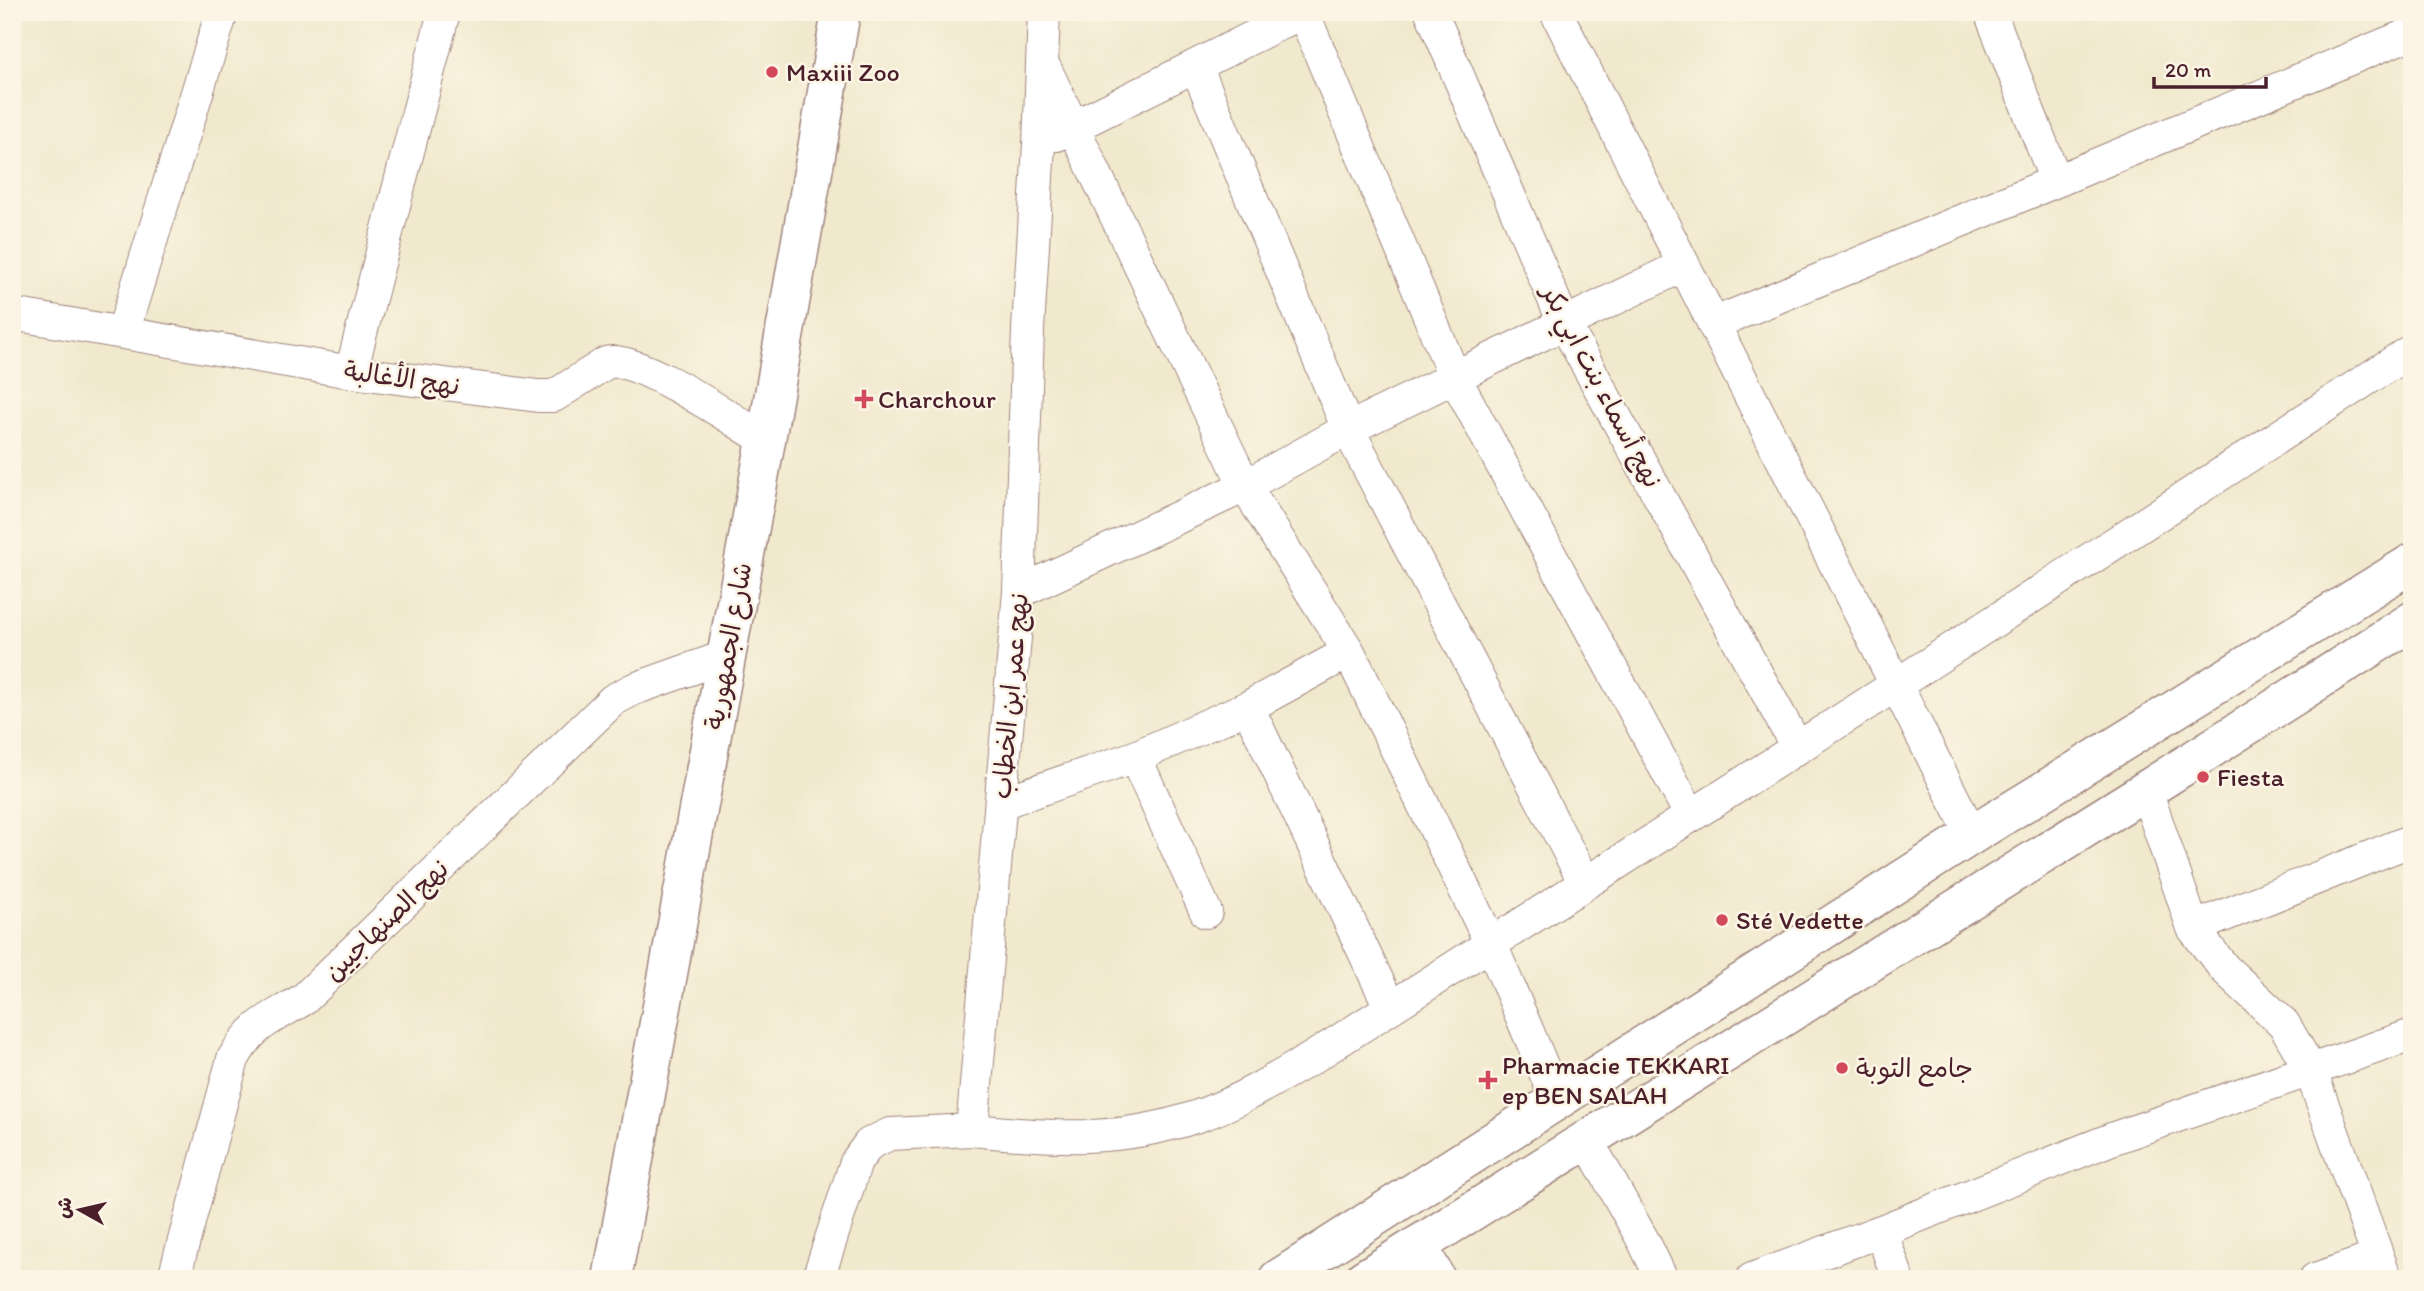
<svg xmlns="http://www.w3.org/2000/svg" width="2424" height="1291" font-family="Itim,'Playpen Sans Arabic',sans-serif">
	<rect width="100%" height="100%" fill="#fcf5e5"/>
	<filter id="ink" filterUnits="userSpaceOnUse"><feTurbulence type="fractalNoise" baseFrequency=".0143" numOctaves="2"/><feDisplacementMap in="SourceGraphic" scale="14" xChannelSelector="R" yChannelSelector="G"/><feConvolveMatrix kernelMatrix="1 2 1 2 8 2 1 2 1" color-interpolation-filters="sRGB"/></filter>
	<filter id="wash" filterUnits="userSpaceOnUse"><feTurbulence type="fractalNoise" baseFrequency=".00686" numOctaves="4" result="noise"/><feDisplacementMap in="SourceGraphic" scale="28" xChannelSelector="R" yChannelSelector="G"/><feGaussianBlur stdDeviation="1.57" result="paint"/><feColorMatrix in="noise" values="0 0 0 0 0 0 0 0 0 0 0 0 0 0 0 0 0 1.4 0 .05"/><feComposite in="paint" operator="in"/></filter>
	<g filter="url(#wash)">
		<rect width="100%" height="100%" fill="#f1e9ce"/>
	</g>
	<g filter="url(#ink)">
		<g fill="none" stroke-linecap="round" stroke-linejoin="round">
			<g stroke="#9e847c" stroke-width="34">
				<path id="minor" d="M1303,12L1454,376L1691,816
					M1431,12L1564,323L1797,747
					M1556,12L1972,835
					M1990,12L2056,181
					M1196,66L1348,429L1585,883
					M1045,68L1245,486L1349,652L1491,944L1557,1101
					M1057,135L1303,12
					M12,314L351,372L538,396H554L606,363C636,353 737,423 766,440
					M1713,324L2412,33
					M123,332L222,12
					M351,372L444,12
					M1019,592L1245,486L1348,429L1684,265
					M1248,707L1390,1007
					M1135,757L1206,912
					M2146,790L2193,928L2224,968L2284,1024L2310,1069L2386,1279
					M1001,803L1135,757L1248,707L1349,652
					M2193,928L2412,840
					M972,1130C1052,1138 1120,1143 1198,1116C1239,1102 1275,1079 1312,1058L1896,685L2412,350
					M1587,1140L1644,1242L1662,1279
					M1881,1231L1898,1279
					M171,1279L175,1274L233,1059C254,1022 270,1020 304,999L613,700L634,689L727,656
					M818,1279L856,1162L869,1144L890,1134L972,1130L1019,592L1028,330L1039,144L1044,12
					M1752,1279L1881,1231L2114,1138L2412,1035
					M2315,1279L2378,1257"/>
			</g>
			<g stroke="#9e847c" stroke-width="41">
				<path id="tertiary" d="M1418,1245L1436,1279"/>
			</g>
			<g stroke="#9e847c" stroke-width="41">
				<path id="secondary" d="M612,1279L766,440L841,12"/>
			</g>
			<g stroke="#9e847c" stroke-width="41">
				<path id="primary" d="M1278,1279L1972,835L2412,563
					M1364,1279L2146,790L2412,621"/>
			</g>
			<use href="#minor" stroke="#fff" stroke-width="32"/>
			<use href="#tertiary" stroke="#fff" stroke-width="38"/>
			<use href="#secondary" stroke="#fff" stroke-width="38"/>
			<use href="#primary" stroke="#fff" stroke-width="38"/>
		</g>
	</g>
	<g fill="#d1495b" stroke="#fcf5e5" stroke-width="2.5">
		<circle cx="772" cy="72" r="7"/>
		<path d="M860.5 388.5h7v7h7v7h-7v7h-7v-7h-7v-7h7z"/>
		<circle cx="2203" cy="777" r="7"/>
		<circle cx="1722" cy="920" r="7"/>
		<circle cx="1842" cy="1068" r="7"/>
		<path d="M1484.5 1069.5h7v7h7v7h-7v7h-7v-7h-7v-7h7z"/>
	</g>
	<g text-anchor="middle" stroke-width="5" stroke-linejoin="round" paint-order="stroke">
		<g font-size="26" fill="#4a1f2b" stroke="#fcf5e5" text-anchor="start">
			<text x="786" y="81">Maxiii Zoo</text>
			<text x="878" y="408">Charchour</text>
			<text x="2217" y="786">Fiesta</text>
			<text x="1736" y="929">Sté Vedette</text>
			<text x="1502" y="1074">Pharmacie TEKKARI<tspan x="1502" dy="30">ep BEN SALAH</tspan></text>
			<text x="1856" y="1077">جامع التوبة</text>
		</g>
		<g font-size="26" fill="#4a1f2b" stroke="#fcf5e5">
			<text transform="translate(402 378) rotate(8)" y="9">نهج الأغالبة</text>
			<text transform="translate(1602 386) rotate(62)" y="9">نهج أسماء بنت ابي بكر</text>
			<text transform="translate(728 646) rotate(-80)" y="9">شارع الجمهورية</text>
			<text transform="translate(1010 696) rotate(-85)" y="9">نهج عمر ابن الخطاب</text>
			<text transform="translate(386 920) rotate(-44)" y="9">نهج الصنهاجيين</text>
		</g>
	</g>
	<rect width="2424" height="1291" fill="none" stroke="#fcf5e5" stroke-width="42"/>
	<g transform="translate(80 1210) rotate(278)" stroke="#fcf5e5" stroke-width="5" paint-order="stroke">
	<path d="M0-5L12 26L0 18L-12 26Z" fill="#4a1f2b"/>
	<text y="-10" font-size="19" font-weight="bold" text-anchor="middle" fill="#4a1f2b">ش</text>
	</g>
	<path d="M2154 77v10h112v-10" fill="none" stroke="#4a1f2b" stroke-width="3.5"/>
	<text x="2165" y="77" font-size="21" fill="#4a1f2b" stroke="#fcf5e5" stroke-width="5" paint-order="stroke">20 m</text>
</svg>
